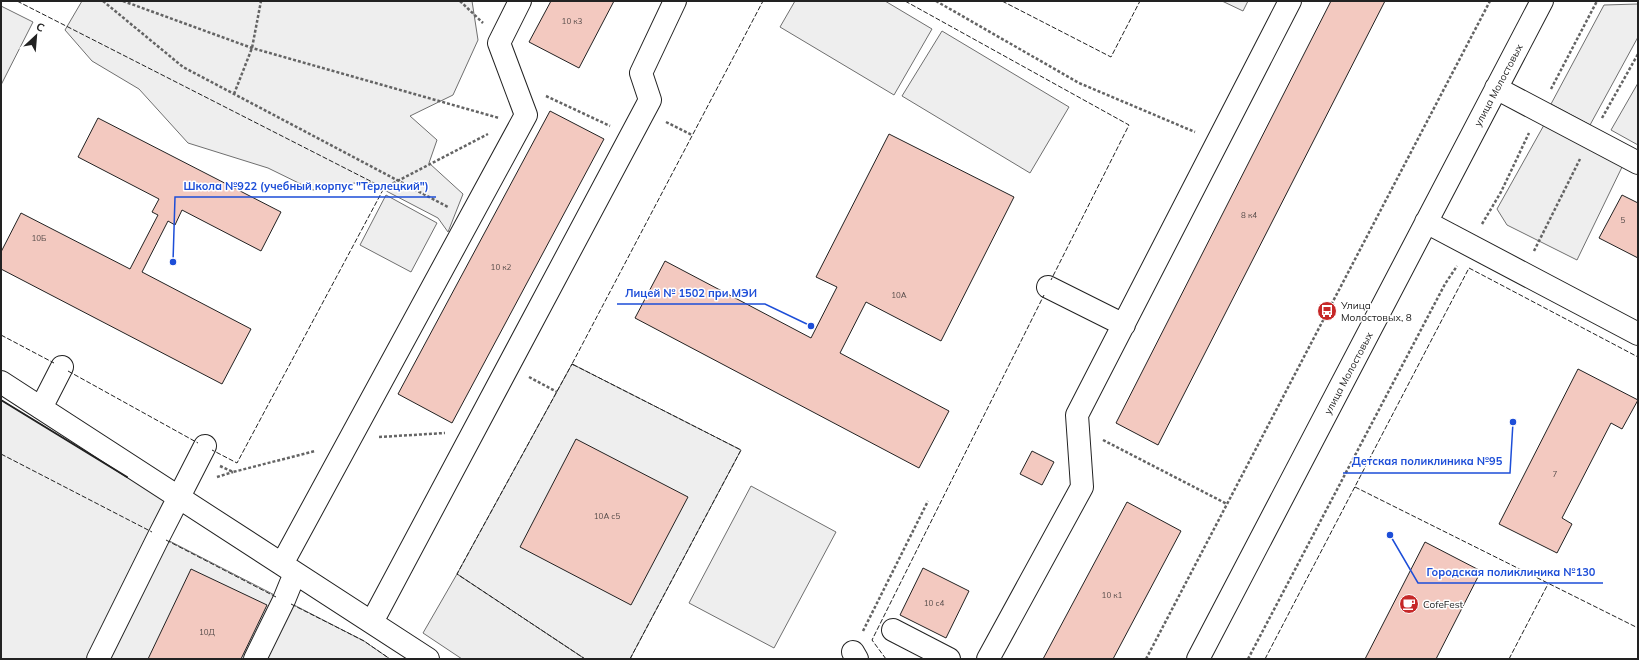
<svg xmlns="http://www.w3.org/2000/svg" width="1639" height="660" font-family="Mulish,sans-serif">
	<rect width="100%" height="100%" fill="#fff"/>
	<path fill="#eee" stroke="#6f6f6f" d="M82,1H472L478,40L453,95L410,116L437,140L429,163L463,194L448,232L438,218L367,181L313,190L268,168L188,143L139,89L92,61L65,30Z
		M795,1H885L932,29L894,95L780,27Z
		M1222,1H1248L1243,11Z
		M1638,4V37L1590,125L1551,104L1604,5Z
		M1,6L33,22L1,85Z
		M942,31L1069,107L1030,173L902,96Z
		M1638,83V145L1611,130Z
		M1544,125L1623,165L1577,260L1507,225L1497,209Z
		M386,195L437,223L411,272L360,245Z
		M572,364L741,450L630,659H585L457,574Z
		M1,400L165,500L150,531L364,641L390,659H1Z
		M751,486L836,532L774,648L689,603Z"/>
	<path fill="#ededed" stroke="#6f6f6f" d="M457,574L585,659H462L423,633Z"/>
	<path fill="#f3c9c0" stroke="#222" d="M551,1H614L579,68L529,42Z
		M1331,1H1385L1158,445L1116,423Z
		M550,111L604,139L452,423L398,394Z
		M98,118L281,212L261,251L182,210L175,225L168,221L142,272L251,329L222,384L1,269V252L21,213L130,269L158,215L152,212L159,199L78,157Z
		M889,134L1014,197L941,341L866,302L840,353L949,411L919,468L635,318L665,261L811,338L837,287L816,277Z
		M1622,195L1638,203V258L1599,238Z
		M1578,369L1638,400L1622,429L1611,423L1562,518L1572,524L1557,553L1499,524Z
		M576,439L688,497L631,605L520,547Z
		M1032,451L1054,462L1042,485L1020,474Z
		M1127,502L1181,531L1113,659H1043Z
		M1425,542L1481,571L1436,659H1365Z
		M923,568L969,591L946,638L900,615Z
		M191,569L267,605L241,659H148Z"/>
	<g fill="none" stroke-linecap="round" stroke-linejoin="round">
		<g stroke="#222" stroke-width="24">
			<path id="minor" d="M1496,88L1638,163
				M1426,222L1638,334
				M1048,287L1124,325
				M1,382L428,659
				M41,408L62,367
				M282,564L526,115L499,43L520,1
				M372,622L650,100L641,73L675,1
				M893,630L949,659
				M853,652L857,659
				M98,659L159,536L205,446
				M255,659L284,600L295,573
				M988,659L1082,487L1077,415L1290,1
				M1198,659L1542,1"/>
		</g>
		<path stroke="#646464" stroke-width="2.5" stroke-dasharray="3 2" stroke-linecap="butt" d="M103,1L183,67L448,207
			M123,1L252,48L499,118
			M460,1L483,23
			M936,1L1079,83L1195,132
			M1551,89L1597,1
			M234,94L252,48L261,1
			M546,96L610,126
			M1602,118L1638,54
			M666,122L692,135
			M384,188L488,134
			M1482,224L1501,192L1529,133
			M1534,251L1580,159
			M529,377L557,392
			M379,437L445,433
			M1103,440L1227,504
			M220,466L233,472L315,451
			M217,477L233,472
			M863,631L928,501
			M1146,659L1490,1
			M1248,659L1445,284L1457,266"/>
		<use href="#minor" stroke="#fff" stroke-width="22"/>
		<path stroke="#222" stroke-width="1" stroke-dasharray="5 2" stroke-linecap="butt" d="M17,1L384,188L237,463L212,450
			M905,1L1129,125L1051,280
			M1002,1L1111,57L1140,1
			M1,335L54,363
			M574,365L572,364L457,574L585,659
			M68,371L198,443
			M1,454L152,532
			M1355,487L1638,628
			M166,540L276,597
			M291,604L364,641L390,659
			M630,659L741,450L572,364L763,1
			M886,659L872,640L1044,295
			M1265,659L1469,268L1638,357
			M1509,659L1548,584"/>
		<path stroke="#222" stroke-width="2" d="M1,400L127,477"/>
	</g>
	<defs>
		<g id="bus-disc" transform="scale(1)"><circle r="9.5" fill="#c62828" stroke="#fff"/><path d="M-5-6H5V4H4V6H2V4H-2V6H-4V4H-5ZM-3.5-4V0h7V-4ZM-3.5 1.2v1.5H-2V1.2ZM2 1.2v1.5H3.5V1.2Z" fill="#fff"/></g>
		<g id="cafe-disc" transform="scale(1)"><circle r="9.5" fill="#c62828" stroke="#fff"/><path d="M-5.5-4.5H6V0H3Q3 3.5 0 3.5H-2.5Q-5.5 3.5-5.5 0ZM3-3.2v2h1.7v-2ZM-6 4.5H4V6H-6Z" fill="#fff"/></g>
	</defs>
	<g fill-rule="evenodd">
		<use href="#bus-disc" x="1327" y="311"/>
		<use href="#cafe-disc" x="1409" y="604"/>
	</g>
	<g text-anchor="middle" stroke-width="3" stroke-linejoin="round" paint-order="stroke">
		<g font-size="8" fill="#564c4a">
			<text x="572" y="24">10 к3</text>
			<text x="1249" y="218">8 к4</text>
			<text x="1623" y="223">5</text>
			<text x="39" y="241">10Б</text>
			<text x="501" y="270">10 к2</text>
			<text x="899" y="298">10А</text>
			<text x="1555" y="477">7</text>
			<text x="607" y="519">10А с5</text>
			<text x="1112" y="598">10 к1</text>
			<text x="934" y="606">10 с4</text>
			<text x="207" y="635">10Д</text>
		</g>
		<g font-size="10" fill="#222" stroke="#fff">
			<text transform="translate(1498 85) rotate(-62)" y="4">улица Молостовых</text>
			<text transform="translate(1348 373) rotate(-62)" y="4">улица Молостовых</text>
		</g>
		<g font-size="10" fill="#222" stroke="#fff" text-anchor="start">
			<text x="1341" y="309">Улица<tspan x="1341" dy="12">Молостовых, 8</tspan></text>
			<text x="1423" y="608">CofeFest</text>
		</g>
	</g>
	<path fill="none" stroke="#1d4ed8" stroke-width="1.5" d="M173 262L175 197H436M811 326L765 304H617M1513 422L1510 473H1343M1390 535L1418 583H1603"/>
	<g fill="#1d4ed8" stroke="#fff" stroke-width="1.5">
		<circle cx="173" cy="262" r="4"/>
		<circle cx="811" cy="326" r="4"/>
		<circle cx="1513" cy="422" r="4"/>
		<circle cx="1390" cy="535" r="4"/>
	</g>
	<g font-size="11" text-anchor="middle" font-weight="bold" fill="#1d4ed8" stroke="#fff" stroke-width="3" stroke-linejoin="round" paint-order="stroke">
		<text x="306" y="190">Школа №922 (учебный корпус "Терлецкий")</text>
		<text x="691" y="297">Лицей № 1502 при МЭИ</text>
		<text x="1427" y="465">Детская поликлиника №95</text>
		<text x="1511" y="576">Городская поликлиника №130</text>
	</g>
	<rect width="1639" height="660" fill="none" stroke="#222222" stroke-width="4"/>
	<g transform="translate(36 36) rotate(26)" stroke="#ffffff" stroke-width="3" paint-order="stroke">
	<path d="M0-3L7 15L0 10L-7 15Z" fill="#222222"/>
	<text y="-6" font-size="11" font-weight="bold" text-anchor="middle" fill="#222222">С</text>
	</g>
</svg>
